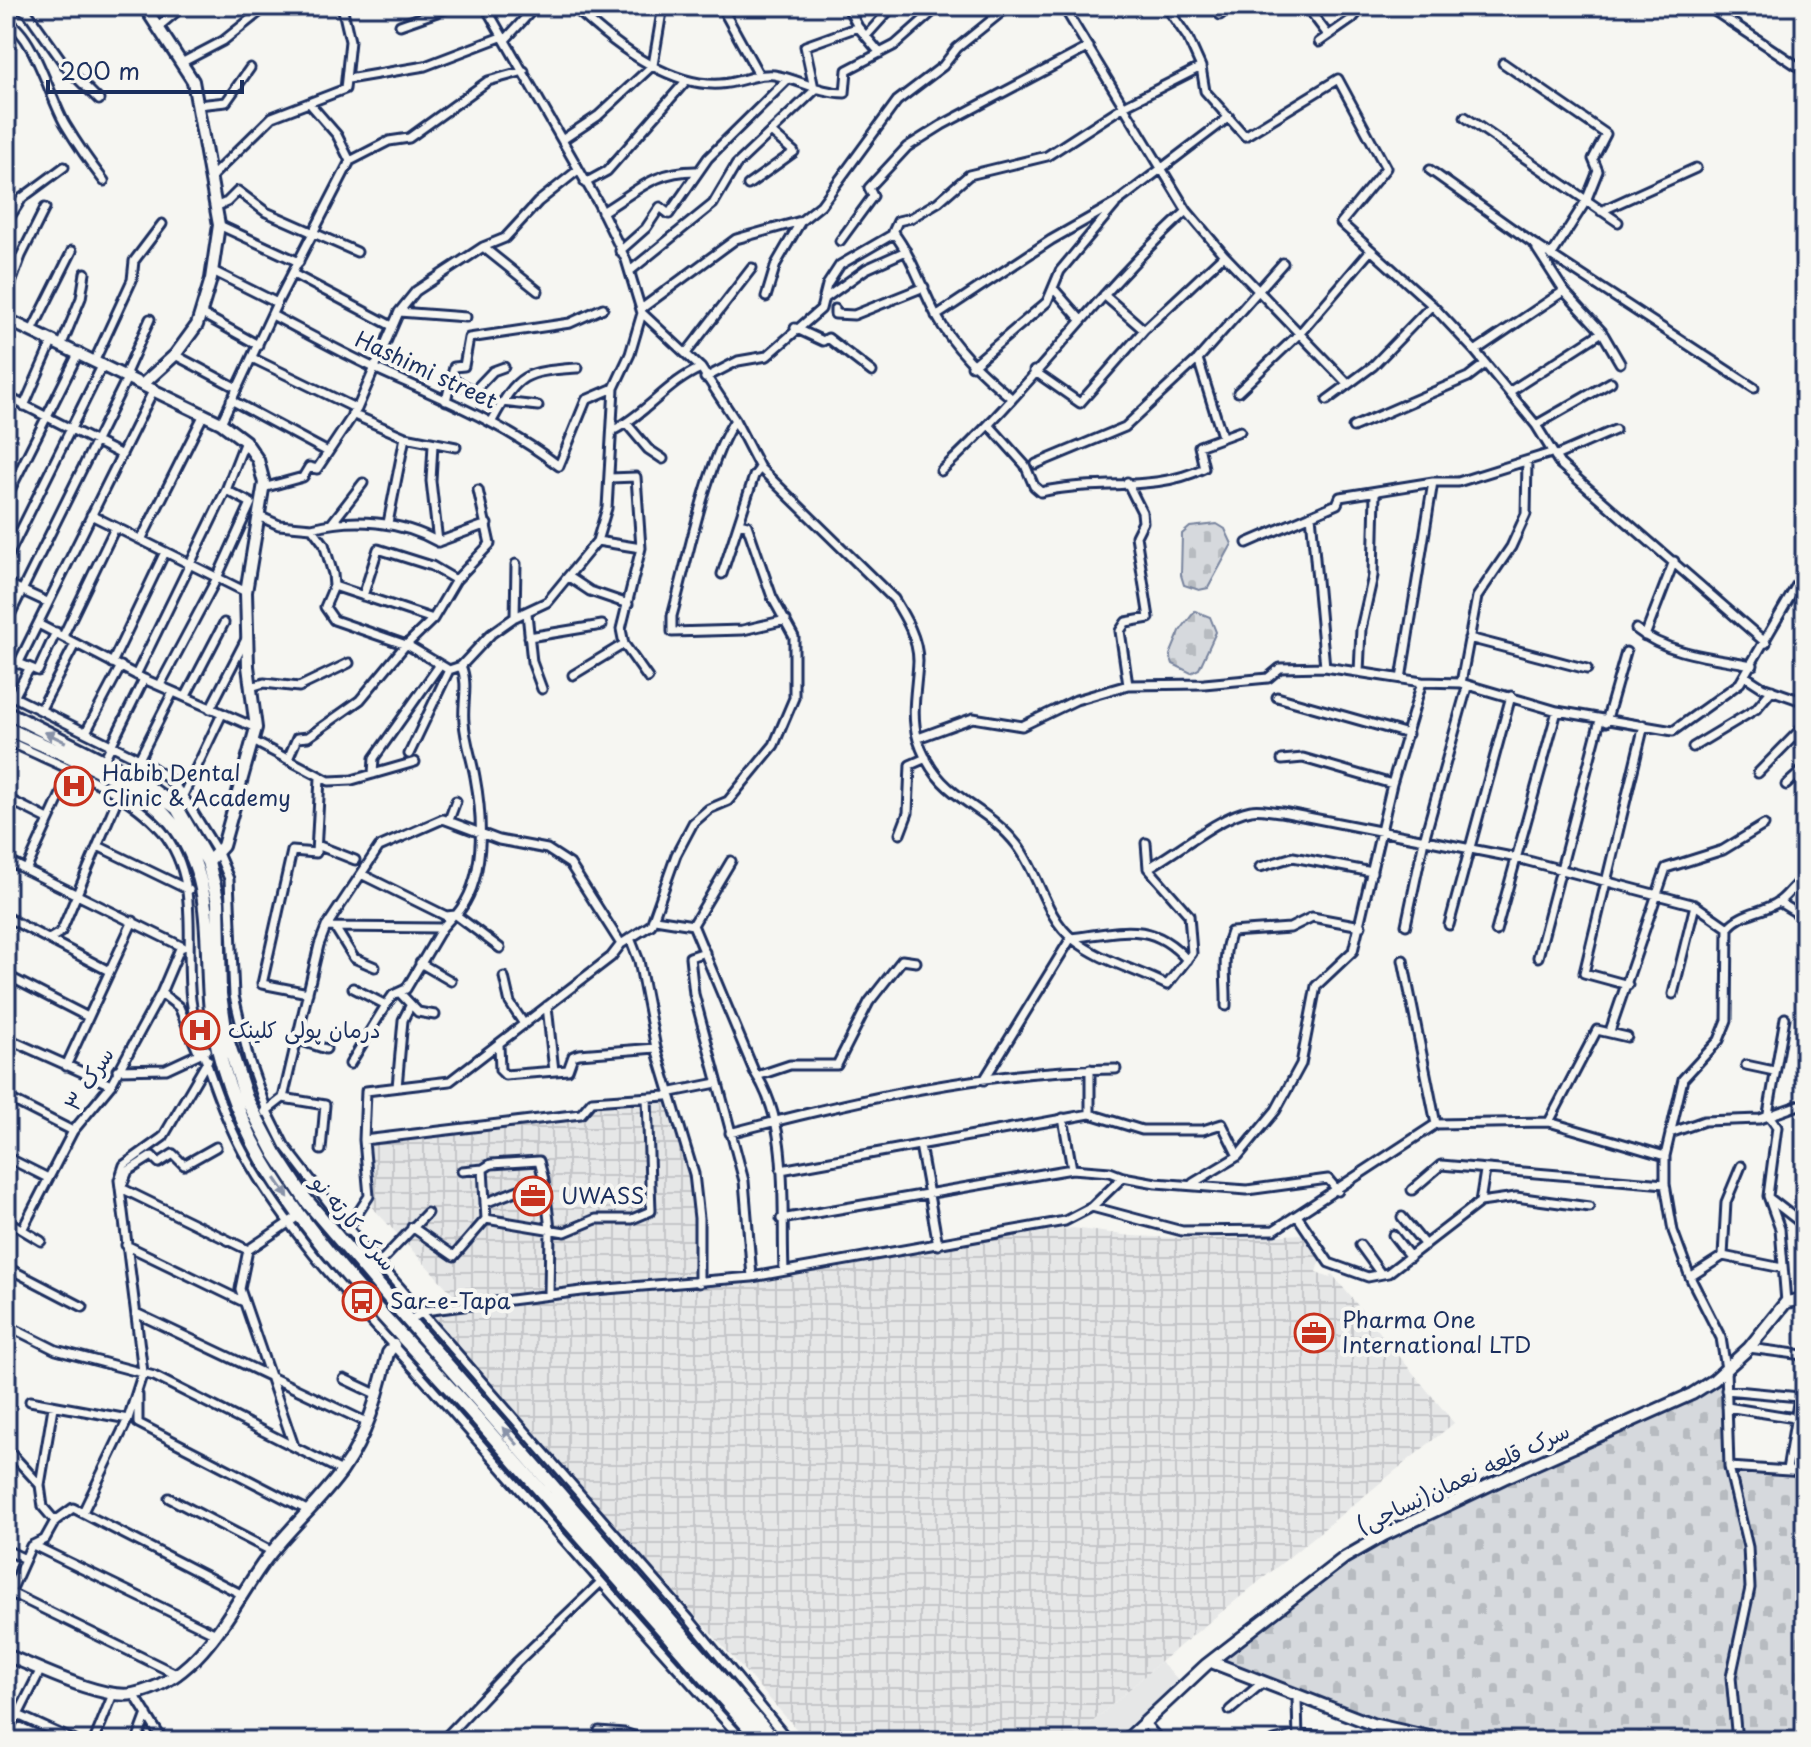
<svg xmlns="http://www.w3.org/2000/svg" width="1811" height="1747" font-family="'Playpen Sans','Playpen Sans Arabic',sans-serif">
	<defs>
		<pattern id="industrial-grid" width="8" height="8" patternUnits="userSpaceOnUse" patternTransform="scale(2)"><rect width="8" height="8" fill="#e6e7e7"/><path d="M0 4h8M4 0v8" fill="none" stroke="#c5c6c9"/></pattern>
		<pattern id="cemetery-stones" width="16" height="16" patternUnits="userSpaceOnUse" patternTransform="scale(2)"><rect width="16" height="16" fill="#d6d9dd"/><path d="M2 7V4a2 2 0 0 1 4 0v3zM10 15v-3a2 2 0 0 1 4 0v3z" fill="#b7bbc0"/></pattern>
	</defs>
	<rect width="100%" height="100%" fill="#f6f6f2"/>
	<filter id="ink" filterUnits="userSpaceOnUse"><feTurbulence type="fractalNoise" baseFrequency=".0125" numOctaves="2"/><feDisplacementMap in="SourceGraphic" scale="16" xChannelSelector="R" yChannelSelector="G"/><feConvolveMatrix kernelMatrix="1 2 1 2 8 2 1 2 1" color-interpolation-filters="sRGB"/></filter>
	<g filter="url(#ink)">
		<path fill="#e6e7e7" d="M1160,1662L1184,1685L1125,1741H1071Z"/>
		<path fill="url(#industrial-grid)" d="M592,1101H670L692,1185L695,1279L1073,1228L1131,1236L1209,1239L1302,1234L1320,1259L1316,1272L1330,1277L1332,1274L1454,1423L1160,1662L1071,1741H807L424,1311L461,1303L373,1208L368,1151L377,1141L581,1114Z"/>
		<path fill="url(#cemetery-stones)" stroke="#78849e" stroke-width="2" d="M1217,524L1225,529L1232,544L1208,588L1199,590L1184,585L1181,575L1182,534L1190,527Z
			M1195,611L1210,617L1216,632L1199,669L1191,673L1173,664L1170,655L1180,631Z
			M1726,1369L1729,1467L1805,1476V1741H1447L1372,1724L1214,1663L1344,1558L1692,1394Z"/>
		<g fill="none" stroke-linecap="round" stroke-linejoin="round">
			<path stroke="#717e99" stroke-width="2" d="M1366,1739L1381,1741
				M1303,1740L1316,1739"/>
			<g stroke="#1b2f5e" stroke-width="13">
				<path id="street" d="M17,6L28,13L67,68L99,100
					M485,6L598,203L626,260L642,313L701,368L735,420L760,468L894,599C905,617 918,638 918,661C917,687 910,714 918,740C938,801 984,802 1017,845C1039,873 1045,917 1073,939C1100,961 1136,969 1167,985L1192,953L1189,915L1148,868L1146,843
					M573,6C611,42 667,87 720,84C739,83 756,73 774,75C799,79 819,93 845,93L847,70L895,45L939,6
					M721,6L759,75
					M847,6L858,27L880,53
					M1063,6L1187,211L1224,255L1346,382
					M1166,6L1188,38L1201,67L1205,91L1245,136L1338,79L1386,168L1341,223L1432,305L1475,351L1536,425L1560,464L1766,643
					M1311,6L1310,11L1328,35
					M1707,6L1805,71
					M1220,15L1230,6
					M8,22C34,35 50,98 65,124C77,144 90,163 104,181
					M400,25L454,6
					M158,27L183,6
					M6,36L13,6
					M866,36L893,6
					M1319,42L1352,19L1363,6
					M183,62L223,41L267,6
					M1503,63L1606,134L1593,159L1598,171L1586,201L1551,256
					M348,79L425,66L501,37L506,39L536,6
					M814,88L805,46L858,27
					M198,105L226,102L250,68
					M311,105L337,135L350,161
					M1465,117L1618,222
					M562,140L598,116L653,65L663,6
					M1430,170L1534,244L1754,388
					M211,177L272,117L345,89L350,41L342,6
					M585,183L607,171L686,81
					M748,185L794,152L771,132
					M215,207L227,202L238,191L266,212L357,252
					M1601,211L1696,168
					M602,212C636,192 654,170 698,171
					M6,223L22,198L64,167
					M219,225L299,262
					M840,241L873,196L869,188L907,147L942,125L1089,47
					M483,247L538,291
					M1537,249L1564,291L1602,332
					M620,251L646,228L660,207L669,214L708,158L788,79
					M213,271L277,303
					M630,271L713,204L736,165L816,89
					M293,274L392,326
					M1053,288L1081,320
					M1104,295L1144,330
					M6,297L21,256L45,208
					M766,297L776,264L801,221L821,205L897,101L943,66L957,48L1009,6
					M823,300L866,269L906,251
					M641,309L736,239L801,221
					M835,309V314L854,315L924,287
					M399,312L466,317
					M202,314L258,345
					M272,315C308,334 344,354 381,371C445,400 503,423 559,466L586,400L614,388
					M936,316L1051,240L1116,203L1229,117
					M795,328L823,341L828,338L872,372
					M32,331L72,251
					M62,344L81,298L85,273
					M1475,351L1564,291
					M687,352L752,268
					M175,355L237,388
					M252,358L357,409
					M1198,359L1222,436
					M95,360L132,280L134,261L162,224
					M972,366L1047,302L1060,271L1115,205
					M1034,371L1080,403L1144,330L1224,255
					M125,375L150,319
					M450,378L474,391L493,371L504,367
					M705,378L738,361L767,356L821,309L827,285L840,265L895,233
					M1238,392L1301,332L1371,250
					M1509,392L1602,332L1620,363
					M6,396L122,455
					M1010,397C981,373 954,348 936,315C921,287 913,258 893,232L898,221L911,218L938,202L969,175L1047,156L1124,106L1201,67
					M231,400L328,452
					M1327,400L1373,366L1432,305
					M446,401L454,367L464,366L469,338L570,323L603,308
					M502,402L538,406
					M24,406L53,340
					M352,414L405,437L456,447
					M735,420C706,463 687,563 672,616V632L743,630L786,620
					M492,421C519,372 524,372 578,368
					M221,423L277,303L350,161L389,141L409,138L488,81L524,71
					M627,424L648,449L663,459
					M1536,425L1611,382
					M990,426L1025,465L1034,486L1041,492C1095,479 1155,493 1204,468L1199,446L1240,431
					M1353,427L1468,377L1485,364
					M614,430C647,413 668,382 701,368
					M433,444L431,481L438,542
					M1555,456L1615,430
					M1036,464L1125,427L1198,359L1283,263
					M941,471C1029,391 1098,291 1187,211
					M610,478L636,477L641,548L621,629L624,644L648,678
					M1127,482L1142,512L1143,522L1136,536L1149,618L1126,622L1120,631L1128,685
					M263,488L303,477L309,467L317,469L357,409L399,312L416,291L483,247L505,238L538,202L578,170
					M6,498L79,352
					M91,515L246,592
					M1311,515L1325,667
					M261,517L279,525L312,528L324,544L333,574L334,586L325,607L334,620L409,646L449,670L461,666L491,634L515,617L547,602L597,541L607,508L614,388L630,354L642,313
					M332,523L363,483
					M388,523L405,437
					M312,528C353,517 402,521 438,542
					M142,538L204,414
					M597,541L641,548
					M438,542L487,524
					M1247,543L1337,504L1340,497L1433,482H1458L1551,453
					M6,560L103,364
					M722,574L754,476L760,468
					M569,577L590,591L628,604
					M6,583L47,602
					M334,586L433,619
					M363,596L378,549L432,566L456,580
					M527,613L532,662L542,689
					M515,617L516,564
					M6,623L128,376
					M38,624L144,679L256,728
					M1636,629C1667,654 1715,658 1753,665
					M63,636L115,528
					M1645,636L1674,561
					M529,637L602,625
					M1469,638L1587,669
					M6,658L38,671L56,632
					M112,663L165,552
					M18,664L154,389
					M1359,672L1361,629L1373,576L1375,493
					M136,675L226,490L245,441
					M573,675L624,644
					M1745,676L1762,687L1805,702
					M1401,679L1433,482
					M1461,683L1477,597L1511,547L1526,514L1527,461
					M160,685L217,578L251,503L226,490
					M251,687L264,683L299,687L349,663
					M6,693L139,759L169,779L183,796L218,853L229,879L234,996L249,1060L267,1111L284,1145L348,1228L689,1619L789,1741
					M186,696L224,623
					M14,697L29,669
					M1277,697L1408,734
					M41,709L75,644
					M210,709L246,639
					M1606,722L1626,652
					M86,732L121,666
					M918,738L973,718L1022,726L1076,700L1128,685L1204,684L1268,678L1280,668L1325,667L1422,682L1461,683L1557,711L1673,731L1740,683L1805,571
					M6,740C57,765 124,787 162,831C202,880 184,943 191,1000C197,1044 225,1121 247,1159C295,1244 370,1318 434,1391C537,1508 638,1627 744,1741
					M253,741L329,781L352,780L415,762
					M1693,747L1756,709L1772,690
					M409,754L449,670
					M288,759L297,738L308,737L360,700L403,648L433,619L456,580L490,544L478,490
					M104,760L144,679
					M1282,760L1303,758L1392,784
					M1758,773L1805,725
					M373,774L374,758L439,666
					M131,775L173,692
					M1786,785L1805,768
					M6,798L48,819
					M177,808L222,714
					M449,820L456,801
					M900,834L908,813L910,765L926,758
					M317,845L355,860
					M98,846L189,890
					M6,860L183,947
					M1260,867L1293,857L1372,872
					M27,868L78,757
					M1148,868C1178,852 1219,816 1251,810C1260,808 1273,812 1282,812L1517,858L1695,905L1728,928
					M363,875L446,916L456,915L500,948
					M1779,902L1805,918
					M456,915C486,881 483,820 475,777C472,759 465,740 464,722C462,703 469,684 461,666
					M6,917L109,971
					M655,919L693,925L754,1071C791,1125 781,1208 784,1270
					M693,925L731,861
					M1406,925L1424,840L1467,687
					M1449,925L1511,696
					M326,927L442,928L451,918
					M336,929L354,958L375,967
					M1496,931L1557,711
					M630,938L639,961L656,1048L694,1174L699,1218V1283
					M49,939L61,932L119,795
					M705,952L690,957L694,994L744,1181L752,1277
					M1538,957L1600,720
					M1403,960L1436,1124
					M420,963L451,981
					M6,975L88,1017
					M504,977L510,1003L524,1024
					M1628,985L1584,973L1644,725
					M353,988L386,1005
					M161,993L179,1007L198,1052
					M308,993L262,984L292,851L316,853L320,778
					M400,993L418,1012L435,1015
					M1673,994L1695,905
					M547,1006L554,1071
					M1226,1006C1227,980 1221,958 1231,932L1290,928L1312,917L1361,926
					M1785,1018L1768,1114L1777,1127L1768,1196L1780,1229L1786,1302
					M1610,1031L1666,868L1723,850L1764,825
					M6,1038L111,1085
					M296,1039L326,1049
					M499,1045L500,1070L505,1075L568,1070L573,1056L579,1054L656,1048
					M350,1064L386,1005L393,995L406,989L442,928
					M1746,1065L1774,1071
					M66,1066L133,921
					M1090,1069V1114
					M117,1070L166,1069L207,1050
					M757,1076L790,1065H837L869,1002L902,960L916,962
					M984,1080L1071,938C1119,932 1152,919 1187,960
					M397,1087L403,1020L410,1006
					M6,1097L73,1131
					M283,1098L325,1105L321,1150
					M265,1112L283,1098L319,945L326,927L379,847L443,819L499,840L547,849L570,864L621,944
					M1063,1118L1072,1169
					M1549,1122L1597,1030L1627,1037
					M730,1133C855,1100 986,1070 1116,1069
					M1670,1133L1704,1121L1760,1119L1805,1103
					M364,1140L581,1114L592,1101L666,1096L672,1092L717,1083
					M920,1145L938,1245
					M216,1147L184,1165L173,1154L159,1163L152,1156L128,1171L121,1188L248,1250
					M6,1157L46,1177
					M483,1169L491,1164L539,1161L544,1180L485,1203
					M781,1170L1090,1114L1142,1130H1203L1222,1124L1238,1156
					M462,1171L483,1169L486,1219
					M544,1180L550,1229L549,1295
					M1193,1183L1238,1156L1276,1110L1301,1064L1316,986L1353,951L1392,784L1422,682
					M1412,1190L1441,1165L1665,1184
					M1769,1198L1805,1226
					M1480,1202L1485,1171
					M1092,1207L1182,1231L1274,1230L1436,1124L1549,1122L1665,1156
					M1298,1217L1329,1263L1368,1277L1388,1273L1480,1202L1516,1197L1589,1207
					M1402,1217L1425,1245
					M781,1219L1072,1169L1110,1172L1123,1177
					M6,1220L41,1241
					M412,1227L454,1256L486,1219L565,1232L596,1219H632L651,1211L647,1098
					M23,1228L73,1131L111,1085L161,993L181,946
					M347,1230L369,1196L364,1140L366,1091L450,1081L611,957L621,944L651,925L676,855L693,823L709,809L728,801L774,745L794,698V637L772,597L747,525L739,523
					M1393,1235L1410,1257
					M126,1245L244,1302
					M1360,1245L1381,1274
					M1723,1256L1726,1202L1741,1166
					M6,1267L83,1307
					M369,1274L427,1213
					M1690,1277L1723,1256L1782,1268
					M138,1314L368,1423
					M409,1321L424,1311L582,1291L752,1277L1065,1221L1092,1207L1123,1177L1156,1183L1247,1190L1328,1179L1338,1191
					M6,1325L56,1350L154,1376L342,1471
					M1749,1348L1803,1355
					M344,1379L378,1395
					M1726,1390L1799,1397L1787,1470
					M138,1395V1423L309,1511
					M30,1401L128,1419
					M1727,1407L1795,1418
					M294,1446L240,1289L248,1250L300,1215
					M6,1448L40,1485L43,1507L55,1521
					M1729,1467L1805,1472
					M40,1485L53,1407
					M169,1498L273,1552
					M83,1512L128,1419L143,1372L119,1180L124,1165L163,1137L208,1060
					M33,1545L216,1634
					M6,1550L25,1559
					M11,1593L178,1675
					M6,1602L31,1546L45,1539L55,1521L73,1508L243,1595
					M134,1694L163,1741
					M1297,1698L1298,1741
					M1230,1710L1262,1683
					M18,1715L75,1741
					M1145,1723L1160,1741
					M6,1730L18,1715L41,1669
					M599,1731L624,1733L648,1741
					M94,1741L113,1694
					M137,1741L147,1714
					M442,1741L516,1663L601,1582
					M1274,1741L1298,1735L1362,1738
					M1737,1741L1731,1677L1750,1588L1748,1547L1729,1467L1726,1369L1721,1338L1690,1277L1673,1231L1665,1184V1156L1683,1079L1719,1040L1727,1020L1728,928C1740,913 1759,913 1775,904C1787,898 1793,884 1805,877"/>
			</g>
			<g stroke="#1b2f5e" stroke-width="16">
				<path id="secondary" d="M6,319L221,423L245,441L258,460L264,483L246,592L248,666L256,728L223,846L208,862
					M143,384L175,355L197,325L211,279L219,225L193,81L144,6
					M6,1655C37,1667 102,1700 133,1694C197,1681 226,1617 259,1569C282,1534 317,1506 342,1471C367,1436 378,1395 388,1353L394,1345
					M1214,1663L1372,1724L1447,1741
					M1125,1741L1206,1665L1344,1558L1384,1535L1504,1478L1692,1394L1714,1380L1749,1348L1786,1302L1805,1299"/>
			</g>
			<g stroke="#1b2f5e" stroke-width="18">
				<path id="highway" d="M6,712L131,775L177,808L208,862L218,902L220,994L226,1036L246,1098L275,1153L306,1200L409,1321L775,1741
					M6,728C57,753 135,778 171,822C217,878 204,945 211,1011C218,1064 237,1114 263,1160C316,1250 399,1332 469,1409C567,1519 664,1630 761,1741"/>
			</g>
			<use href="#street" stroke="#f6f6f2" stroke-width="7"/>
			<use href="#secondary" stroke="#f6f6f2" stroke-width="10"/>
			<use href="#highway" stroke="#f6f6f2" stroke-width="12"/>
		</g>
		<defs><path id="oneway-solid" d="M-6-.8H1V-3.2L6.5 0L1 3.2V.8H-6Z" transform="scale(2)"/></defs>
		<g fill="#8892a8">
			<use href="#oneway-solid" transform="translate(55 737) rotate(-154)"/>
			<use href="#oneway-solid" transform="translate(282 1188) rotate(56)"/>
			<use href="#oneway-solid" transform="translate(510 1436) rotate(-131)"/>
		</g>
	</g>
	<defs>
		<g id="hospital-ring" transform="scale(2)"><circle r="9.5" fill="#f6f6f2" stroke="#c8321e" stroke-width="1.5"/><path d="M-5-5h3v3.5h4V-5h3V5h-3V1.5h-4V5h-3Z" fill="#c8321e"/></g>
		<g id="office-ring" transform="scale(2)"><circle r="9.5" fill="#f6f6f2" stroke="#c8321e" stroke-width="1.5"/><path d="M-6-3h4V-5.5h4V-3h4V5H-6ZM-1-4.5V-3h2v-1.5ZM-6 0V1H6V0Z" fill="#c8321e"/></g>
		<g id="bus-ring" transform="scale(2)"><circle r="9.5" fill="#f6f6f2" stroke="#c8321e" stroke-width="1.5"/><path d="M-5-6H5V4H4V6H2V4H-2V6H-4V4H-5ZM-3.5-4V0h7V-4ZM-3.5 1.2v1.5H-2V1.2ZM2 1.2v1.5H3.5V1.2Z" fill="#c8321e"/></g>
	</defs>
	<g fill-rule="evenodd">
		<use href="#hospital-ring" x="74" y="786"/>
		<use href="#hospital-ring" x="200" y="1030"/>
		<use href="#office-ring" x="533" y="1196"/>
		<use href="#bus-ring" x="362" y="1301"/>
		<use href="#office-ring" x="1314" y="1333"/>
	</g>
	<g text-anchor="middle" stroke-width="8" stroke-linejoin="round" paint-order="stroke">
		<g font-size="22" fill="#1b2f5e" stroke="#f6f6f2">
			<text transform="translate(426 370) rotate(25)" y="8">Hashimi street</text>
			<text transform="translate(89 1079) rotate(-57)" y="8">سرک ۳</text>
			<text transform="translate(354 1223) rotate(50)" y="8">سرک کارته نو</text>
			<text transform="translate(1463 1478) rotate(-25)" y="8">سرک قلعه نعمان(نساجی)</text>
		</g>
		<g font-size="22" fill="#1b2f5e" stroke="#f6f6f2" text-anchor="start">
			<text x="102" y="781">Habib Dental<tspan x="102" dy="25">Clinic &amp; Academy</tspan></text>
			<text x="228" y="1038">درمان پولی کلینک</text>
			<text x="561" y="1204">UWASS</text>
			<text x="390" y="1309">Sar-e-Tapa</text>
			<text x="1342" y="1328">Pharma One<tspan x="1342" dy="25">International LTD</tspan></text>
		</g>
	</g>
	<rect width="1811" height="1747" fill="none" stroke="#f6f6f2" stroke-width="32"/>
	<rect x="16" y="16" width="1779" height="1715" fill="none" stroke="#1b2f5e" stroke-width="3" filter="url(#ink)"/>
	<path d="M48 80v12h194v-12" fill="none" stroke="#1b2f5e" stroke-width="4"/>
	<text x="60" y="80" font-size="24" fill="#1b2f5e" stroke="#f6f6f2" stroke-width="6" paint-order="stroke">200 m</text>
</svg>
